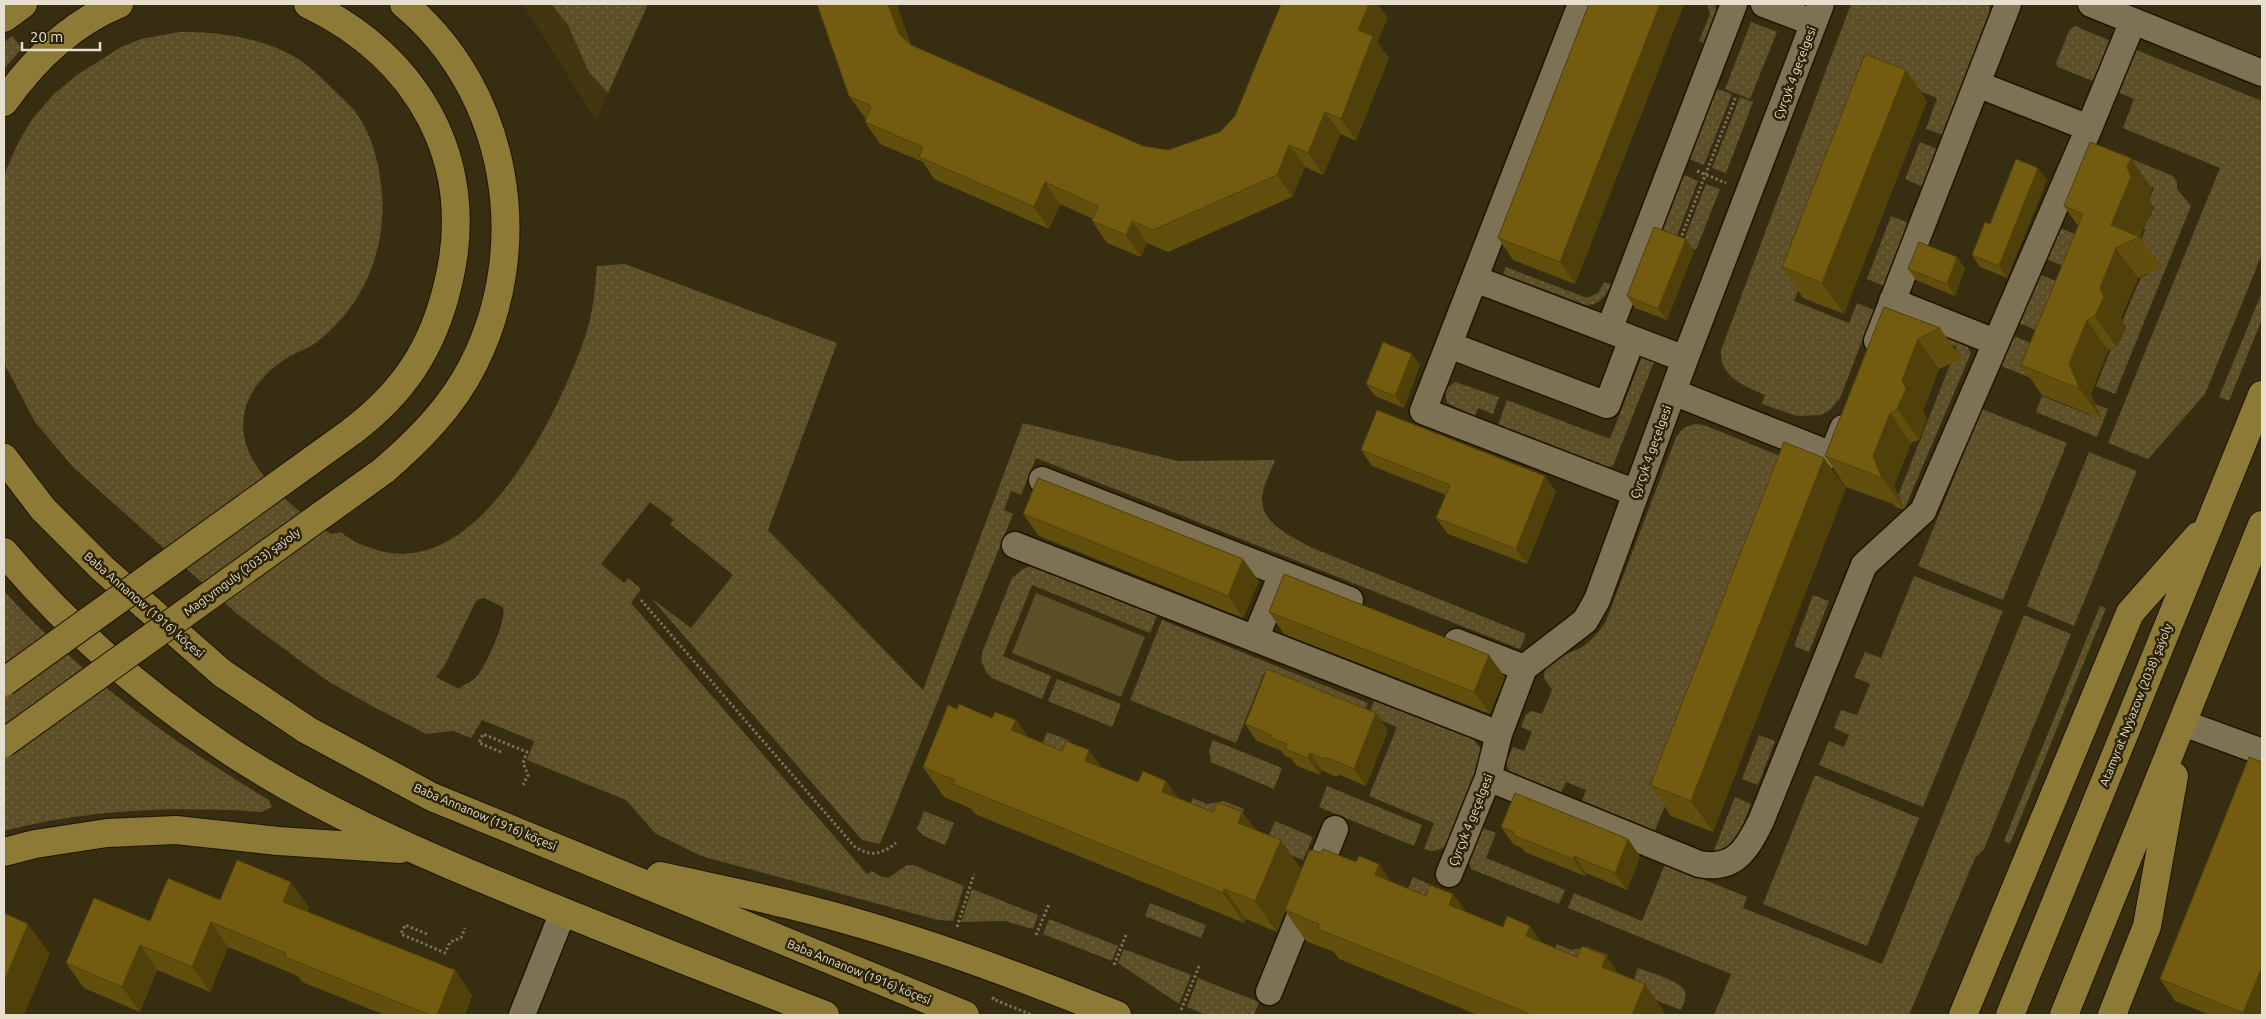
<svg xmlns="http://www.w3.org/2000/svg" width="2266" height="1019" font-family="Ubuntu,sans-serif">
	<defs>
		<pattern id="green-dots" width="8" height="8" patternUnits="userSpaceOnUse" patternTransform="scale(1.25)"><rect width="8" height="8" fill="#5d4f27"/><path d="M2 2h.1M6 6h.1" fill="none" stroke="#746845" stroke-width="1.8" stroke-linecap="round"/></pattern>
	</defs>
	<rect width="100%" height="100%" fill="#372d10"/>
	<path fill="#42350f" d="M522,4H647L596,121L532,18Z"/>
	<path fill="url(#green-dots)" fill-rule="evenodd" d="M551,4H648L608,93L589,72L568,25Z
		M1707,4H1715L1716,12L1705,43L1699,41L1710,14Z
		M1851,4H1985L1989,6L1990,14L1943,135L1926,129L1937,98L1883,77L1794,301L1849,323L1857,303L1874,310L1840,398L1830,410L1821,415L1797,416L1762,404L1765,395C1745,386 1719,377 1721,350Z
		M1751,22L1777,32L1750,99L1725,89Z
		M2075,26L2111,41L2095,82L2058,67L2056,63L2070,29Z
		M179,32C217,31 262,38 295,57C312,67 327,84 341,97C367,119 377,151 381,184C389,243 366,304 318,341C311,347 300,351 292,355C269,368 248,389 244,415C235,465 295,510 331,534L341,532C352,542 362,545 377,550C479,581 559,412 585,337C593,314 595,290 597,266L625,264L837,343L768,530L923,690L1023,423L1178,461L1275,460C1271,471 1263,486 1262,498C1261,524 1291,536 1310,547L1526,634L1520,649L1036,458L1021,495L1011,491L1004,510L1013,514L880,844L862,840L651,598L691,628L733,575L670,524L674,520L650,502L601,564L624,583L628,578L641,589L631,603L867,874L872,871L880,876L888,878L907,865H913L964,886L953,921L938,920L701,856L655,833L626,800L527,760L534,741L482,720L471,738L453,731L426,734L372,706L326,680L236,613L73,467L35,422L4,363V175L19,141L33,118L54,94L77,75L121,47L141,39ZM484,598L503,607C507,621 487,663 478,675C473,682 465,683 459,689L436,677L445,665L475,603L479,599Z
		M12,36L22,48L4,69V42Z
		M2134,49L2262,101V254L2205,394L2148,459L2108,443L2220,168L2123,128L2134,99L2116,91Z
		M1717,89L1732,94L1704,165L1689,159Z
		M1740,97L1753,102L1726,173L1712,168Z
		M1920,142L1937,149L1923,187L1905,179Z
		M2093,143L2173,176L2177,182V189L2191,206L2115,394L2096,386L2111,349L2117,347L2126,327L2122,322L2141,277L2147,275L2151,266L2141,240L2145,230L2142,225L2144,219L2150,217L2154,207L2149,200L2154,188L2111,171Z
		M1684,175L1698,181L1675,241L1660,236Z
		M1706,184L1720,189L1696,250L1682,245Z
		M1891,216L1909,223L1884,286L1867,279Z
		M2055,226L2102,245L2089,277L2042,257Z
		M1506,267L1587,298L1598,293L1604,282L1611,284C1606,296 1600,305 1586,305L1503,274Z
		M2036,273L2083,292L2063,341L2016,322Z
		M2262,292V319L2229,401L2219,397Z
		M1904,318L1966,344L1971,353L1904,510L1894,506L1957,347L1902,325Z
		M2011,335L2058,354L2046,384L1999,365Z
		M1643,354L1655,359L1613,466L1607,467L1498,425L1507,400L1610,439Z
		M1455,382L1499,397L1493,414L1478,408L1475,416L1447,403L1445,390Z
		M2042,396L2090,415L2095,404L2108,409L2097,437L2036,412Z
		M1982,409L2067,443L2003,600L1918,566Z
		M1696,424L1704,425L1802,465L1654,833L1581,803L1586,790L1566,782L1560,795L1510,773L1506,762L1513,747L1524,751L1532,732L1521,727L1526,714L1532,711L1542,714L1552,690L1544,678C1543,659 1568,655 1582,647C1592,640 1600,631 1606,621L1675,440C1680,430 1685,426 1696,424Z
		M2089,452L2137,471L2074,626L2027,606Z
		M1035,565L1158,613L1150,633L1032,585L1003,656L1051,676L1042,699L992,678L986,672L981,660L983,650L1012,578L1023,569Z
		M1914,576L2003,611L1923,807L1819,765L1829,741L1844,747L1849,735L1834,728L1841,710L1857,715L1870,684L1854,677L1865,652L1881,658Z
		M4,591C81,676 172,742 269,800L272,807L261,812C173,806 89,809 4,831Z
		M1813,595L1829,601L1809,652L1794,646Z
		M2100,606L2106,608L2010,844L2004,841Z
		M2024,615L2071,634L1984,849L1975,858L1909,1015H1714L1731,974L1568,908L1574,893L1642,921L1665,864L1747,897L1743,908L1882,964Z
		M1162,620L1368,703L1363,713L1264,673L1236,743L1130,700Z
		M1057,679L1121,704L1112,727L1048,701Z
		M1375,699L1473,739L1481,749L1482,759L1449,843C1442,850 1434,853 1424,849L1434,823L1369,796L1397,727L1368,715Z
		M1047,732L1068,740L1075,751L1038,754Z
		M1759,735L1775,741L1758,785L1742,779Z
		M1213,740L1282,768L1274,789L1211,762L1209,751Z
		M1815,775L1919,818L1867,946L1763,904Z
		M1327,786L1422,825L1414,846L1319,807Z
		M1735,797L1751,804L1735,844L1726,851L1713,853Z
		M1193,798L1207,804L1224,801L1244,809L1235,830L1188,811Z
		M924,811L954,823L945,845L924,836L917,829Z
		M1275,821L1313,837L1303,860L1265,845Z
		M1483,828L1496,833L1486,858L1565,890L1559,904L1471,869L1469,862Z
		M1413,877L1434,886L1442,897L1404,898Z
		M972,889L1038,915L1033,929L1005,921L961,922Z
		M1150,903L1206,925L1201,938L1145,916Z
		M1049,919L1118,946L1112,961L1043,934Z
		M1557,944L1571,950L1587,947L1608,955L1599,977L1552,958Z
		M1124,949L1191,975L1179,1004L1118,963Z
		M1638,968C1649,972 1680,981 1685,991C1687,997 1683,1005 1681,1010L1630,990Z
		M1198,978L1259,1002L1254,1015H1207L1187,1007Z"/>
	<path fill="#5d4f27" d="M1036,593L1145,637L1121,697L1012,653Z"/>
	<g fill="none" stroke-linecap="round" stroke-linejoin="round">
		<g stroke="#1f1500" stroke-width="29">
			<path id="minor" d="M1581,4L1423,411L1636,493
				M1764,4L1814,23
				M2091,4L2262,73
				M1977,84L2089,128
				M1475,279L1685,359
				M1892,301L1995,342
				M1609,330L1734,4
				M1877,341L2008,4
				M1449,345L1607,405L1632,339
				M1673,392L1832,455L1843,428
				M1042,480L1350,600
				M1015,545L1499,734
				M1255,639L1282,574
				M1457,642L1524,668
				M2183,723L2262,752
				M1488,778L1699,864C1735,871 1747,849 1761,821L1864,565L1923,511L2089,128L2133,21
				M1449,874L1488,778L1499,734L1524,668L1585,621L1597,600L1685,359L1821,4
				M1269,992L1335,829
				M522,1015L563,912"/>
		</g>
		<g stroke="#1f1500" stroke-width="30">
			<path id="major" d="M308,4C419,57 478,162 448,284C433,348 404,392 351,432
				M4,18L23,4
				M4,102C33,61 72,23 119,4
				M4,458L43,509L102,568L222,673L307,730L432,797L965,1015
				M383,471C418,441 452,407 473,365C534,245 508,91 404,4
				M4,552C67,627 141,691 222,746C313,807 416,852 517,893C619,935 722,975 825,1015
				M4,852L35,844L107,833L176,830L278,841L400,849
				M660,876C704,886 747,894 790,905C902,932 1011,973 1117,1015
				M1963,1015L2130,613L2198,536
				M2010,1015L2262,395
				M2064,1015L2262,525
				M2112,1015L2147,926L2174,776"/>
		</g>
		<path stroke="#797058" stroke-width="3" stroke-dasharray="2.5 2.5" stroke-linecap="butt" d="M1697,171L1726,183
			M1680,240L1736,96
			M641,600L854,846C870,857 881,855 896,843
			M501,752L479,743L483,734L527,752L523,763L528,775L523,785
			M957,927L974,874
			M427,934L405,925L401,934L445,953L450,942L461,938L465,928
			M1036,935L1049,904
			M1114,965L1126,935
			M994,997L993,999L1032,1015
			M1181,1010L1200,964"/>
		<use href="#minor" stroke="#7d7253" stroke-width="26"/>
		<use href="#major" stroke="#8d7a36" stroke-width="28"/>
		<g stroke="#1f1500" stroke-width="30" stroke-linecap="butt">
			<path id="major-bridge" d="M4,682L351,432
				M4,743L383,471"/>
		</g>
		<use href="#major-bridge" stroke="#8d7a36" stroke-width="28"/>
	</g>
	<path fill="#634f0d" d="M1589,4H1684L1575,284L1513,260L1498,238Z
		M899,12L911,45L1143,146L1168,150L1220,132L1235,116L1388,18L1377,42L1389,58L1356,141L1341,134L1323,175L1305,167L1292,197L1168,252L1147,243L1141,257L1107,243L1092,221L1093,219L1060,204L1049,229L934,179L923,162L880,144L865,122L866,119L849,96Z
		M1927,101L1844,314L1803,298L1782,267Z
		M2131,158L2152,189L2149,197L2153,207L2140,237L2162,267L2138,278L2121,318L2125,327L2117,347L2108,350L2091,394L2102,419L2042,395L2021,365L2078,226L2064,206Z
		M2047,180L2007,278L1980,267L1972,255Z
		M1686,239L1694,251L1667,320L1635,308L1627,296Z
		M1965,268L1955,296L1916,280L1908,269Z
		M1884,307L1940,328L1962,359L1939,369L1923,411L1927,419L1919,440L1911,443L1894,486L1904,508L1846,487L1825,456Z
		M1412,354L1420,365L1404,408L1375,396L1366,384Z
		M1361,450L1556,491L1527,564L1448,534L1436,518L1446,495L1372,466Z
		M1846,488L1713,832L1671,816L1650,785Z
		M1023,514L1259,581L1243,618L1039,536Z
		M1269,612L1505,677L1490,714L1284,634Z
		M957,709L992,718L1016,720L1028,737L1138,782L1166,781L1178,798L1213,812H1242L1255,829L1301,869L1392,882L1426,896L1453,894L1466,912L1577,957L1606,956L1618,974L1666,1015H1478L1339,959L1334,952L1306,941L1285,911L1277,932L1246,919L1244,923L975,814L970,808L944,797L923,767Z
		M1245,724L1388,730L1366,786L1340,775L1336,777L1322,770L1320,775L1297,766L1291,758L1285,756L1282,751L1257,741Z
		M1501,827L1640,856L1627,890L1586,873L1585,876L1525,852L1522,848L1513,844Z
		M220,900L309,907L307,912L455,970L472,996L465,1015H385L302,982L298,976L228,947L210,992L157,970L140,1012L84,988L66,963L150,921Z
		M2160,979L2262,1015H2210L2175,1001Z"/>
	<path fill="#50400a" d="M888,4H898L899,12L914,56L899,34Z
		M1365,4H1378L1388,18L1377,42L1389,58L1356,141L1341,119L1358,30Z
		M1660,4H1684L1575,284L1560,262Z
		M1906,70L1927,101L1844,314L1822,283Z
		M1325,112L1341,134L1323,175L1308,153Z
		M1289,145L1305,167L1292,197L1277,175Z
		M2131,158L2152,189L2149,197L2153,207L2140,237L2111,225L2127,167Z
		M2038,168L2047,180L2007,278L1999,266Z
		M1045,182L1060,204L1049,229L1034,207Z
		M1132,221L1147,243L1141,257L1126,235Z
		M1686,239L1694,251L1667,320L1658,309Z
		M2116,248L2138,278L2121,318L2125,327L2117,347L2095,316L2100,288Z
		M1957,257L1965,268L1955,296L1947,284Z
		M2087,320L2108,350L2091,394L2102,419L2080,389L2069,364Z
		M1918,339L1939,369L1923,411L1927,419L1919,440L1897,409L1902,380Z
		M1412,354L1420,365L1404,408L1395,396Z
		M1890,413L1911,443L1894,486L1904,508L1882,478L1873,456Z
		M1824,458L1846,488L1713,832L1691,801Z
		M1545,476L1556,491L1527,564L1516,549Z
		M1243,559L1259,581L1243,618L1228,596Z
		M1489,655L1505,677L1490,714L1474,692Z
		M1376,713L1388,730L1366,786L1354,769Z
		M1016,720L1037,750L1011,730Z
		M1089,750L1111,780L1085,761Z
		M1310,753L1322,770L1320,775L1308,758Z
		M1166,781L1187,811L1162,792Z
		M1242,812L1264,842L1238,823Z
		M1628,839L1640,856L1627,890L1615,873Z
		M1281,840L1302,870L1277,932L1255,901Z
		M1574,856L1586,873L1585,876L1573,859Z
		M1379,864L1401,895L1375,875Z
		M291,882L309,907L301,927L283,902Z
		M1224,889L1246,919L1244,923L1223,893Z
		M1453,894L1475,925L1449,905Z
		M211,922L228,947L210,992L192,967Z
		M28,924L50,954L24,1015H4V982Z
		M1530,926L1551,956L1526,936Z
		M140,945L157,970L140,1012L122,987Z
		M1606,956L1628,987L1602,967Z
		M2262,967V1015H2245L2243,1013Z
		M455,970L472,996L465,1015H437Z
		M1645,984L1666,1015H1632Z"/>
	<path fill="#735c0f" stroke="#50400a" d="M817,4H888L899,34L911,45L1143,146L1168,150L1220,132L1235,116L1281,4H1369L1358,30L1373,36L1341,119L1325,112L1308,153L1289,145L1277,175L1153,230L1132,221L1126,235L1092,221L1098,206L1045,182L1034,207L919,157L923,147L865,122L871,106L849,96Z
		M1589,4H1660L1560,262L1498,238Z
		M1865,54L1906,70L1822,283L1782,267Z
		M2090,142L2131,158L2127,167L2131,177L2111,225L2140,237L2116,248L2100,288L2104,297L2095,316L2087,320L2069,364L2080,389L2021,365L2083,214L2064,206Z
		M2016,159L2038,168L1999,266L1972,255L1985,222L1990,224Z
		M1654,227L1686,239L1658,309L1627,296Z
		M1919,242L1957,257L1947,284L1908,269Z
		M1884,307L1940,328L1918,339L1902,380L1906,389L1897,409L1890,413L1873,456L1882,478L1825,456Z
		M1383,342L1412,354L1395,396L1366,384Z
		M1377,410L1545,476L1516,549L1436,518L1450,485L1361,450Z
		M1784,442L1824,458L1691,801L1650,785Z
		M1038,478L1243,559L1228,596L1023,514Z
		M1284,574L1489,655L1474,692L1269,612Z
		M1267,669L1376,713L1354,769L1328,758L1324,759L1310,753L1308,758L1285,749L1287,744L1273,739L1271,735L1245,724Z
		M959,704L992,718L995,712L1016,720L1011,730L1062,751L1066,741L1089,750L1085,761L1138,782L1143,771L1166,781L1162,792L1213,812L1217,802L1242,812L1238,823L1281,840L1255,901L1224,889L1223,893L953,784L955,780L923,767L948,705L957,709Z
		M2249,757L2262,762V967L2243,1013L2160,979Z
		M1515,793L1628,839L1615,873L1574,856L1573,859L1513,835L1514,832L1501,827Z
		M1323,849L1356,862L1359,856L1379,864L1375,875L1426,896L1430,885L1453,894L1449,905L1503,927L1507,916L1530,926L1526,936L1577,957L1582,946L1606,956L1602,967L1645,984L1632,1015H1532L1318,929L1319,924L1285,910L1309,851L1312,850L1321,853Z
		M237,860L291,882L283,902L455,970L437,1015H430L285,957L286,953L211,922L192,967L140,945L122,987L66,963L94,898L150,921L168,878L220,900Z
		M4,913L28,924L4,982Z"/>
	<g text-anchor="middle" stroke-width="5" stroke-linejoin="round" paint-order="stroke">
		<g font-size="12" fill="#e6dfcf" stroke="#2d2306">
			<text transform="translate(1795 73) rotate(-69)" y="4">Çyrçyk 4 geçelgesi</text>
			<text transform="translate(1651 452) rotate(-70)" y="4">Çyrçyk 4 geçelgesi</text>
			<text transform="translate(242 572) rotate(-36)" y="4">Magtymguly (2033) şaýoly</text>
			<text transform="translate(144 605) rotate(41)" y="4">Baba Annanow (1916) köçesi</text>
			<text transform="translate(2136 705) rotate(-68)" y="4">Atamyrat Nyýazow (2038) şaýoly</text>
			<text transform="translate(485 817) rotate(23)" y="4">Baba Annanow (1916) köçesi</text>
			<text transform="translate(1471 820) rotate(-68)" y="4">Çyrçyk 4 geçelgesi</text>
			<text transform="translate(859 972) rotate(22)" y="4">Baba Annanow (1916) köçesi</text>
		</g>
	</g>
	<rect width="2266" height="1019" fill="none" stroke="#e6dfcf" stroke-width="10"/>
	<path d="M22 42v8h78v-8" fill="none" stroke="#e6dfcf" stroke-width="2.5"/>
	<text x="30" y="42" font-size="15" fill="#e6dfcf" stroke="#2d2306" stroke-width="4" paint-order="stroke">20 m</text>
</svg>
